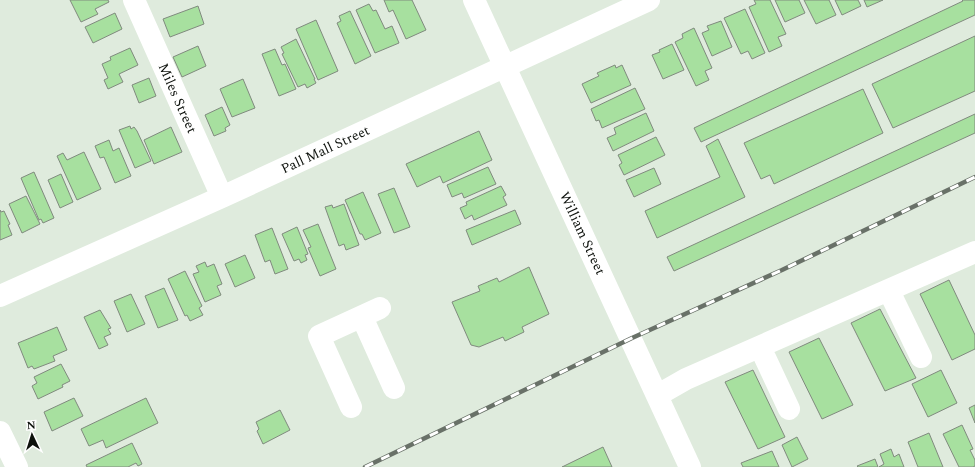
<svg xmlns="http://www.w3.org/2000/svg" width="975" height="467" font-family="Spectral,serif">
	<rect width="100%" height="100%" fill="#dfebdd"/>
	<path fill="#a7e09f" stroke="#808a7e" d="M70,0H108L109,2L95,9L98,14L81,22Z
		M384,0H412L426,30L406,39L393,10L389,12Z
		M754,0H770L786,34L778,37L782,46L769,52L749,7L756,4Z
		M775,0H799L805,13L785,22Z
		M804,0H829L836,15L816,24Z
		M835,0H858L861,6L842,15Z
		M864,0H883L867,7Z
		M962,0H975V15L701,142L694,128L963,1Z
		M369,4L373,11L376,10L385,29L392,26L399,43L375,53L356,10Z
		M198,6L204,24L170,37L163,19Z
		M745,9L765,53L752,59L748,51L741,54L724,18Z
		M350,11L371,56L355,64L337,23L341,21L339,16Z
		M115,13L122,29L93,43L85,27Z
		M316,20L338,71L318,80L296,29Z
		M721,21L732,47L712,56L702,33L709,30L707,26Z
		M694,28L712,68L705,71L709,80L696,86L675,42L683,38L682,34Z
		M975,36V91L893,128L872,84Z
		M296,39L315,79H314L316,83L307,88L305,84L298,87L282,54L284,53L281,47Z
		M672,44L684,70L663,79L652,55L660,52L659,50Z
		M198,46L206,66L182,77L173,57Z
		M130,48L138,65L119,74L123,82L108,89L104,80L108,78L102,64L111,60L110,57Z
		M275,49L282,65L285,64L296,89L279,96L262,54Z
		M615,65L616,68L622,65L631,85L591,103L582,84L599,76L597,73Z
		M149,78L156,96L139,103L132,85Z
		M243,79L255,108L232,117L220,89Z
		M635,88L645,109L602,128L599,120L596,121L591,109Z
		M863,89L883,133L774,184L770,175L761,179L744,143Z
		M222,107L230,125L225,128L226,131L214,136L205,115Z
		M646,113L654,131L613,151L607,138L616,134L614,128Z
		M975,114V133L674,271L667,257Z
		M130,126L131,129L134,127L137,131L151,161L135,168L119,130Z
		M171,127L182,152L154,164L144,140Z
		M479,131L492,160L443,183L440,176L417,187L406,164Z
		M656,137L665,155L624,175L619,165L622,163L618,155Z
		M718,139L745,197L657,238L645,211L720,177L706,146Z
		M109,140L113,151L119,148L131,176L115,183L104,157L100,158L95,146Z
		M84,152L101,189L77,200L57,156L63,153L67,160Z
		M488,167L496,184L464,198L462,193L452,197L447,185Z
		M654,168L661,184L634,197L626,180Z
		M34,172L54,218L43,223L41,219L39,220L21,178Z
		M61,174L73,202L60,208L48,180Z
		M501,186L506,195L503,197L507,205L474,220L472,215L465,219L460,208L467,205L466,202Z
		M394,188L410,227L394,233L378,194Z
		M363,192L381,233L365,240L362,234H360L345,200Z
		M26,196L40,224L22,233L9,204Z
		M344,204L359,245L346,250L344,244L339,246L325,207L332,205L333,208Z
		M0,210L1,212L4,211L10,224L8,225L12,235L0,240Z
		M515,210L521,224L472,245L466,230Z
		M318,224L336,269L320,276L308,248L311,247L303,230Z
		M297,227L308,254L305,255L307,260L301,263L299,259L294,261L282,234Z
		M272,228L288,269L275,274L270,260L265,262L255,235Z
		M245,255L255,278L235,287L225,264Z
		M205,262L207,267L214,264L222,284L217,286L221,295L205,302L193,274L199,272L196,266Z
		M529,267L549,314L522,327L524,332L505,341L503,337L479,347L471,345L452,302L480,291L478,286L497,278L499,282Z
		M185,271L202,306L199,308L203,315L190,321L187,315L185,316L168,279Z
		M949,280L975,335V349L952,360L920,294Z
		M164,288L178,320L158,328L145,296Z
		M131,294L145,324L127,332L114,301Z
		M880,309L916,378L885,391L851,323Z
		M100,310L111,328L108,329L111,334L104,337L108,345L99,349L84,317Z
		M57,327L67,350L53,356L55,361L34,369L32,366L28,368L18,343Z
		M819,338L853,405L822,419L789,352Z
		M61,364L70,381L62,385L63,387L38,399L32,386L37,383L34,377Z
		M753,370L785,437L758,449L725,382Z
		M941,370L957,403L928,417L912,384Z
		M74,398L83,416L52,431L44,412Z
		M146,398L158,423L106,448L103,440L89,446L81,429Z
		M975,405V423L969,408Z
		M280,410L290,430L263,444L257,431L259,429L256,422Z
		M962,425L973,449L970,450L975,460V466L973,467H959L943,434Z
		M929,433L943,467H918L908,442Z
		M797,437L808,459L792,467L782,445Z
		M132,443L142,464L138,466L136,463L128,467H87L86,465Z
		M603,447L612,467H562Z
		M891,449L894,457L899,454L904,467H879L884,464L880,454Z
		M772,451L779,467H743L741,463Z
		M875,459L878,467H858L857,466Z"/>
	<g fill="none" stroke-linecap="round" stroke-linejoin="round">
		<path stroke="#fff" stroke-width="22" d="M134,0L222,197
			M474,0L690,467
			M889,291L921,357
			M0,296L222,197L649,0
			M362,317L394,388
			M760,347L789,409
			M658,395L686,379L975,252
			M351,407L319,336L380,308
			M0,432L17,467"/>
		<g stroke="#697168" stroke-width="4.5">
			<path id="rail" d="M365,467L632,338L782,270L975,177"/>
		</g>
		<use href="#rail" stroke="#fff" stroke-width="3" stroke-dasharray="9" stroke-linecap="butt"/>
	</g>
	<g text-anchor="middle" stroke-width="3" stroke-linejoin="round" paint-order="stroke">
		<g font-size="14" fill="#0d110c" stroke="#fff">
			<text transform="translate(178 98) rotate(66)" y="5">Miles Street</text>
			<text transform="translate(325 149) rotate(-25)" y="5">Pall Mall Street</text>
			<text transform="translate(583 233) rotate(65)" y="5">William Street</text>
		</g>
	</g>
	<g transform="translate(32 435) rotate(356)" stroke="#ffffff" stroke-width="3" paint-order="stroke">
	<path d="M0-3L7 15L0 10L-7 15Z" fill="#0d110c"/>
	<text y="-6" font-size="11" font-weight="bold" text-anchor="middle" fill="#0d110c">N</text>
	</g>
</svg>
